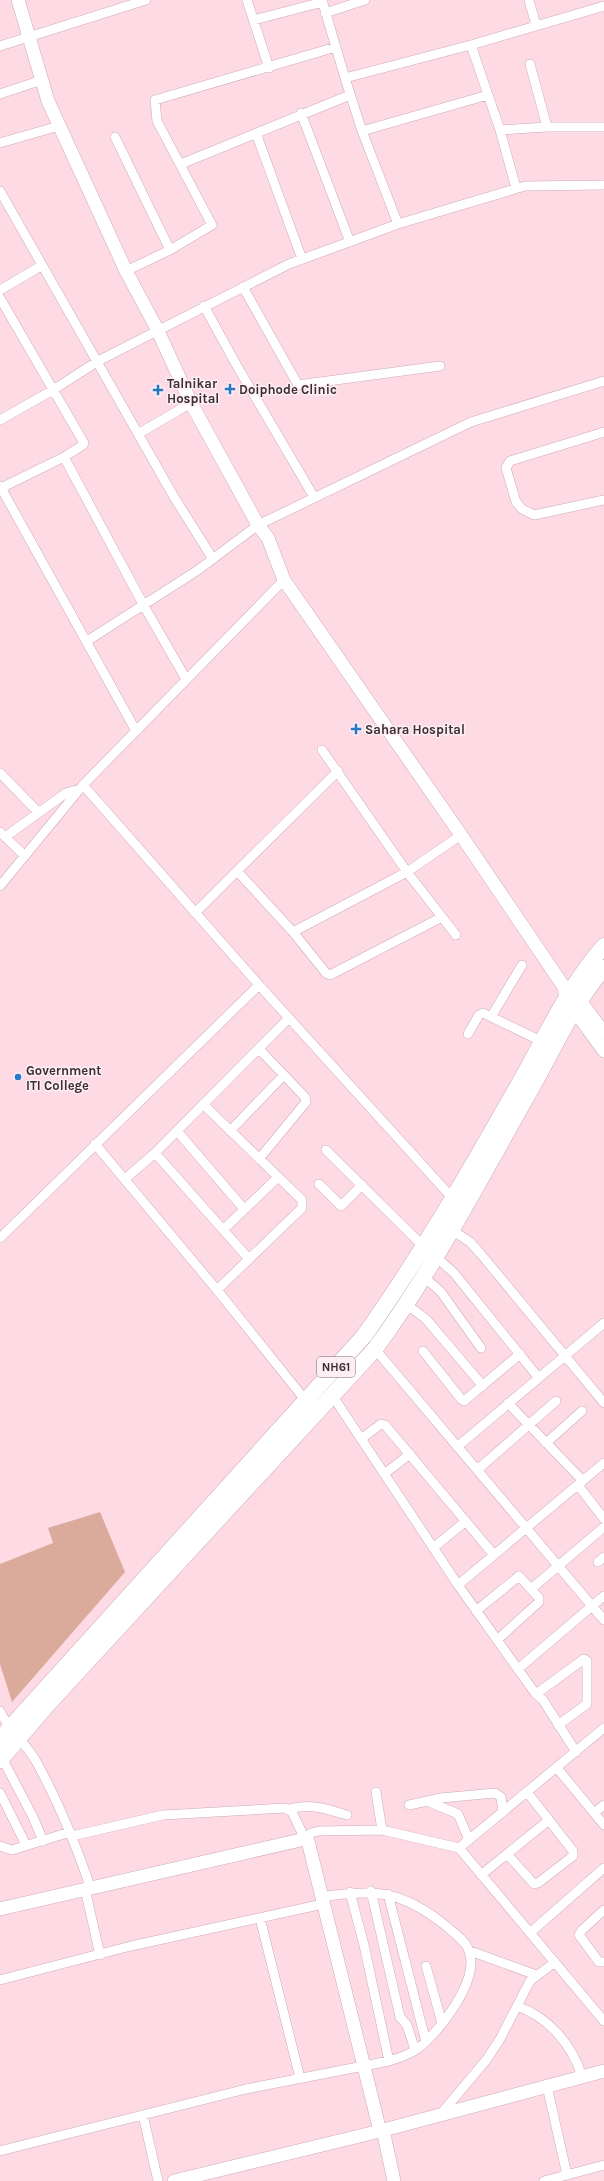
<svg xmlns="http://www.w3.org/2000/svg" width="604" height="2181" font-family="Karla,sans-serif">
	<rect width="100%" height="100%" fill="#fedae5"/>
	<path fill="#daab9b" d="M100,1512L125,1572L12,1702L0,1664V1564L53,1543L48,1528Z"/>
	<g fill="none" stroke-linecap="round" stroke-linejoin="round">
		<g stroke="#cdabb5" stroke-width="10">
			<path id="street" d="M247,0L269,68
				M322,0L345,78L471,45L604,6
				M529,0L536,25
				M325,13L365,0
				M254,20L323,2
				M471,45L500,130L516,188
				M0,46L146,0
				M530,64L547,127
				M0,94L42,80
				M301,113L350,242
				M500,130L547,127H604
				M362,131L488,95
				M256,133L302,259
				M115,137L170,250
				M0,143L59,126
				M181,164L350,95
				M0,191L174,497L213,559
				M398,224L525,186L604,185
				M126,271L170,250L212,225L157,121L155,100L336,47
				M243,287L298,385L440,366
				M0,290L41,266
				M0,298L84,443L83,445L64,457L1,488
				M204,306L237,366L314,497
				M0,420L53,390L98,361L289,264L398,224L362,131L345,78
				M604,432L510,461L506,468L516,502L522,509L534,515L604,500
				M138,434L191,403
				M64,457L144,606L186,679
				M0,486L136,731
				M284,580L83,785L259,985L455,1201
				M87,641L198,570L258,525L471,422L604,381
				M322,750L407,872L456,935
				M0,773L38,812
				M0,832L25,856
				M5,837L66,793L80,789
				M237,871L338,771
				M0,886L83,785
				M195,913L237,871L293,932L407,872L461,835
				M293,932L326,973L330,975L442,917
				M491,1017L522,965
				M468,1034L479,1015L483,1013L543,1042
				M203,1104L302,1200V1208L217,1290
				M177,1131L244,1209
				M230,1131L283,1076
				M95,1144L217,1290L306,1401
				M326,1150L424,1247
				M155,1153L249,1259
				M259,1159L306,1102L305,1097L259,1049
				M125,1179L155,1153L289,1018
				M319,1184L341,1206L362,1185
				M449,1228L470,1242L480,1253L604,1403
				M223,1230L277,1178
				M0,1238L259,985
				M435,1256L454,1273L538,1377
				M423,1276L441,1292L481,1348
				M406,1304L426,1319L483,1386
				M375,1349L592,1606L604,1596
				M423,1351L461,1399L464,1401L520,1354
				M332,1395L458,1585L535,1693L543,1700L576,1752
				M508,1403L583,1481
				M361,1439L381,1424L385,1425L494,1555
				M546,1443L582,1411
				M457,1447L604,1323
				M477,1470L556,1401
				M384,1474L410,1454
				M578,1485L604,1519
				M433,1548L466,1521
				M598,1562L604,1557
				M458,1585L604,1463
				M531,1589L604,1527
				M476,1611L519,1576L539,1598V1602L497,1640
				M518,1669L592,1606L604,1620
				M536,1694L584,1659L587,1661V1704L558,1725
				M0,1711C9,1731 27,1744 37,1763C59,1803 76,1845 91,1889
				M2,1758L33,1817L43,1841
				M557,1768L604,1825
				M376,1792L382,1830
				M0,1793L26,1845
				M427,1801L458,1814L469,1840
				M409,1805L441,1798L495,1793L501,1797L503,1812
				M289,1809C311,1803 326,1809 347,1815
				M594,1813L604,1805
				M72,1836L163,1815L285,1808L292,1812L305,1839L311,1833L319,1831L382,1830L459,1848L604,2021
				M0,1846L12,1850L70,1832
				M459,1848L604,1728
				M507,1854L534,1884L538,1883L573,1856V1851L527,1792
				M481,1875L549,1820
				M85,1889L100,1955
				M371,1891L400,2017L407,2025L415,2050
				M350,1892L364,1945L389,2061
				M388,1894L426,2042
				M604,1910L582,1930L579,1935L599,1962H604
				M260,1918L300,2078
				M531,1932L604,1868
				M470,1951L536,1975
				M426,1966L442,2023
				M0,1980L131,1946L323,1904
				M517,2006C548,2017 573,2045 582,2077
				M547,2086L567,2175
				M143,2115L158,2181
				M440,2115L487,2059L500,2039L530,1981L555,1962
				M0,2151L246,2089L389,2061C399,2058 409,2055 417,2049C439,2033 480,1980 469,1951C466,1941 454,1933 446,1926C403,1891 375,1888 321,1897
				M544,2181L604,2165"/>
		</g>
		<g stroke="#cdabb5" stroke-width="14">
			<path id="secondary" d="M18,0L48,101L126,271L157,329L191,403L258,525L268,538L284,580L461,835L564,987L566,999L604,1051
				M575,994L604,1033
				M0,1909L305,1839L308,1841L380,2131
				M383,2130L394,2181
				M174,2181L380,2131L604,2071"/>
		</g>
		<g stroke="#cdabb5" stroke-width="17">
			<path id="highway" d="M0,1739L364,1336C420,1257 468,1174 515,1091C543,1042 567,988 604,946
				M0,1760L48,1704L375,1349C435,1267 482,1175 532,1087C554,1048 574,1003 604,968"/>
		</g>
		<use href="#street" stroke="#fff" stroke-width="9"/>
		<use href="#secondary" stroke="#fff" stroke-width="13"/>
		<use href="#highway" stroke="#fff" stroke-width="16"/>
	</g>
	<g fill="#2579c7" stroke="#fceef2" stroke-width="1.5">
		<path d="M228 383h4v4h4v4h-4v4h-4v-4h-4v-4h4z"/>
		<path d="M156 384h4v4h4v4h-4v4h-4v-4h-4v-4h4z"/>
		<path d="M354 723h4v4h4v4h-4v4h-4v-4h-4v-4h4z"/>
		<circle cx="18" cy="1077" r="4"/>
	</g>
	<g text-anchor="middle" stroke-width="3" stroke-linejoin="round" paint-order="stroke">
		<rect fill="#fceef2" stroke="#75676b" stroke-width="1" x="317" y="1357" width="38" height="20" rx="3"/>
		<g font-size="12" font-weight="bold" fill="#3b2d31">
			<text x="336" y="1371">NH61</text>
		</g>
		<g font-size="13" font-weight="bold" fill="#3b2d31" stroke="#fceef2" text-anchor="start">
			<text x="167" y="388">Talnikar<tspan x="167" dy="15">Hospital</tspan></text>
			<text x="239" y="394">Doiphode Clinic</text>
			<text x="365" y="734">Sahara Hospital</text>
			<text x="26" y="1075">Government<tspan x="26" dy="15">ITI College</tspan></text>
		</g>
	</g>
</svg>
